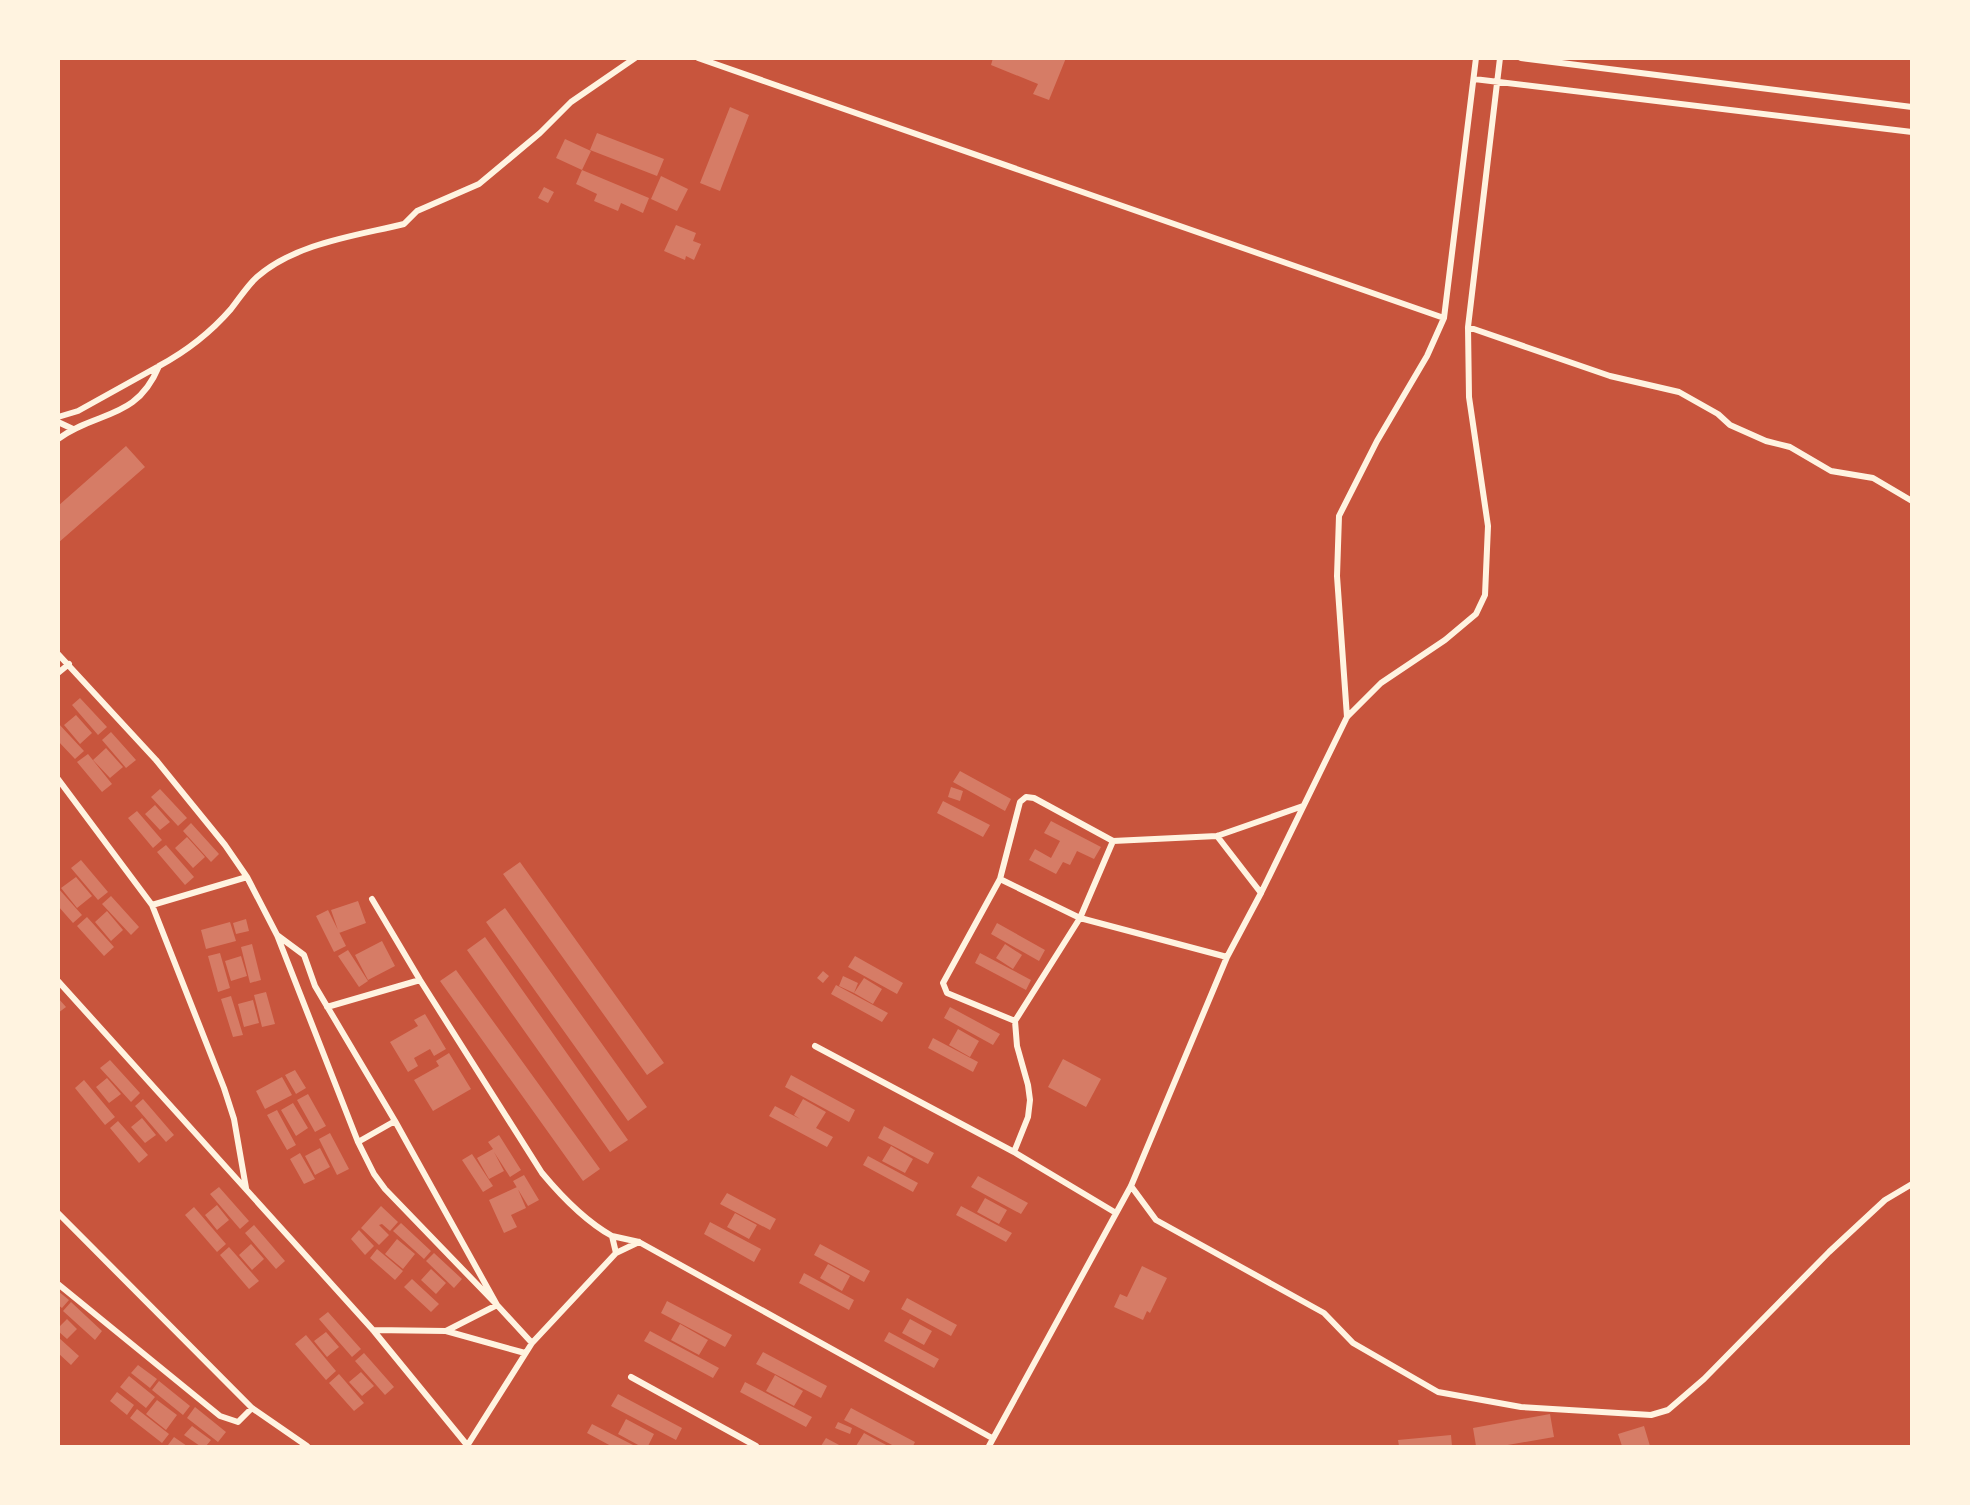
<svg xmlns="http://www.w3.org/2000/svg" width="1970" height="1505" font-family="'Nunito Sans',sans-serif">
	<rect width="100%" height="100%" fill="#c8553d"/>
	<path fill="#d67c66" d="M993,58H1066L1049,100L1033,94L1038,84L991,65Z
		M730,107L749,115L720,191L700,183Z
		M597,133L664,159L657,176L590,150Z
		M565,139L591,151L582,170L556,158Z
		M582,170L649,198L643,213L621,203L618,211L594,201L597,194L576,184Z
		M661,176L688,189L677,211L651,199Z
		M544,187L554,192L548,203L538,198Z
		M676,225L696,233L693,241L701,244L694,260L686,256L685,260L664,251Z
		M126,446L145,467L58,543V506Z
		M80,698L107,727L98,735L72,705Z
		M76,715L92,733L80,744L64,725Z
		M58,723L84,751L75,759L58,741Z
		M111,732L136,760L126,768L102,740Z
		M106,748L123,767L110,778L93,760Z
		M88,754L112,784L102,792L77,762Z
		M960,771L1011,799L1005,811L953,782Z
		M951,787L963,791L960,801L948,797Z
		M160,789L187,818L178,826L151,797Z
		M943,801L990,825L983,837L937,813Z
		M155,805L170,822L160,830L145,814Z
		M137,811L162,840L153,848L128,818Z
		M1051,821L1101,847L1094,859L1077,851L1070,865L1063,862L1056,874L1029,860L1035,849L1051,858L1060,841L1044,833Z
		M191,823L219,854L211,862L183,831Z
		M187,837L205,857L193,868L175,848Z
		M166,845L194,877L185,885L157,852Z
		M81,860L108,892L98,900L71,868Z
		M520,862L664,1063L647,1075L503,874Z
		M76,877L92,896L77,908L61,888Z
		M58,888L82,915L73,923L58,906Z
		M111,896L139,927L131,935L102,904Z
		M358,901L366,923L339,933L331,910Z
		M505,908L647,1107L628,1121L486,922Z
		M328,910L346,946L334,952L316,916Z
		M107,911L123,930L111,941L95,922Z
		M87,917L114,947L104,956L77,926Z
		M246,919L249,931L236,934L233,923Z
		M230,922L236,941L206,949L201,930Z
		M997,923L1045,950L1039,961L991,934Z
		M485,937L628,1140L610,1152L467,950Z
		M382,941L395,966L368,980L355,955Z
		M252,944L261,980L250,983L241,947Z
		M1005,944L1022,955L1013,969L996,958Z
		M348,950L368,981L359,987L338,956Z
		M220,953L230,988L218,992L208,956Z
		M980,953L1031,980L1026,990L975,963Z
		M241,956L247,976L231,981L225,961Z
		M855,956L903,983L897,994L848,967Z
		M456,970L600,1169L583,1181L440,981Z
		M823,971L829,976L823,983L817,978Z
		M843,976L858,983L854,993L839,986Z
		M864,978L882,989L873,1004L854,993Z
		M836,985L888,1013L882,1022L831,994Z
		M266,992L275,1024L262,1027L254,995Z
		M231,996L243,1035L233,1037L221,999Z
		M58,998L66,1007L58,1013Z
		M253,1000L259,1023L244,1027L238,1004Z
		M950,1007L1000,1034L993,1045L944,1018Z
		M425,1014L446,1049L434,1056L430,1049L414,1058L418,1066L408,1072L390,1042L418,1026L414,1020Z
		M958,1029L979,1041L970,1057L949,1045Z
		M933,1038L978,1062L973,1072L928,1048Z
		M449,1053L471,1089L433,1111L414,1080L439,1066L436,1061Z
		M1063,1059L1101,1079L1086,1107L1048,1087Z
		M110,1060L140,1093L131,1102L100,1068Z
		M295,1070L306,1088L296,1094L285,1075Z
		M791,1075L855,1110L849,1122L785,1087Z
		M282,1077L292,1095L265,1109L256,1091Z
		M107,1078L121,1094L109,1103L96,1087Z
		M84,1080L115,1117L105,1125L75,1088Z
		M308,1094L326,1126L315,1132L297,1100Z
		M143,1099L174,1135L166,1142L135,1106Z
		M803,1099L826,1112L816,1128L833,1137L827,1147L769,1116L775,1106L800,1119L794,1115Z
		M293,1103L308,1128L296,1136L281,1110Z
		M277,1110L296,1145L287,1150L267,1115Z
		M142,1118L156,1135L145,1143L131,1127Z
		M118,1121L148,1155L139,1163L110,1128Z
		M884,1126L934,1153L928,1164L878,1138Z
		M330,1133L349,1169L337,1175L319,1139Z
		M499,1135L521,1170L510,1177L494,1152L504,1171L489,1179L477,1158L493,1149L488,1142Z
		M891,1146L913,1159L905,1173L882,1161Z
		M320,1148L330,1167L315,1175L305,1156Z
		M300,1153L315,1179L304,1184L290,1159Z
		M472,1154L493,1186L483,1192L462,1160Z
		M868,1156L918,1183L913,1192L863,1165Z
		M524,1175L539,1200L528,1206L513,1181Z
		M978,1176L1028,1203L1021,1214L971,1187Z
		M219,1187L249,1221L240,1229L210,1194Z
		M517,1187L526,1208L511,1215L517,1227L504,1233L489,1200Z
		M727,1193L776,1219L770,1230L720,1204Z
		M985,1198L1007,1210L999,1224L977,1212Z
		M217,1205L229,1220L217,1230L205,1215Z
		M381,1206L398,1222L390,1231L382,1224L379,1225L389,1235L379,1245L361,1228Z
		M961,1206L1012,1233L1006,1242L956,1215Z
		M194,1207L226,1244L217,1252L185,1215Z
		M735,1213L757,1225L749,1239L727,1227Z
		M710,1222L761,1249L754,1262L704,1234Z
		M401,1223L431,1251L424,1259L393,1231Z
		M254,1225L285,1261L276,1269L245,1233Z
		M359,1230L374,1246L365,1255L351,1239Z
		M397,1239L415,1254L403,1269L385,1254Z
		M251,1244L264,1259L252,1270L239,1255Z
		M820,1244L870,1271L864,1282L814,1255Z
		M229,1247L259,1281L249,1289L220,1255Z
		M377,1249L403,1271L395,1280L370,1258Z
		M434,1253L462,1279L454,1288L426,1261Z
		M828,1264L850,1276L842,1291L820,1278Z
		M1142,1266L1167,1278L1150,1313L1147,1311L1143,1320L1114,1307L1120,1294L1127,1297Z
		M431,1269L446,1283L436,1294L421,1280Z
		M804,1273L854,1300L849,1310L799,1283Z
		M412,1279L439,1304L431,1312L404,1287Z
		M58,1291L69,1300L62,1308L58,1305Z
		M907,1298L957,1325L951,1336L901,1309Z
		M667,1301L732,1335L725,1347L661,1313Z
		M71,1302L102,1331L95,1340L63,1311Z
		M328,1312L361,1349L352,1357L319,1319Z
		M67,1319L77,1329L67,1339L58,1331V1328Z
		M910,1319L932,1331L924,1345L902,1333Z
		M680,1324L708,1340L699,1355L671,1340Z
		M650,1331L719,1368L713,1378L644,1341Z
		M326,1332L339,1347L327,1357L314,1341Z
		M889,1332L939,1359L934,1368L884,1341Z
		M306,1335L336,1371L326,1380L295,1344Z
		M58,1337L79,1356L71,1365L58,1353Z
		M763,1352L827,1386L821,1398L756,1364Z
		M364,1353L394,1387L385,1395L355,1361Z
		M138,1365L157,1379L150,1388L131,1373Z
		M361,1372L374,1386L362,1396L349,1382Z
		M339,1374L364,1403L354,1411L329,1383Z
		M775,1375L803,1391L794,1406L766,1391Z
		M129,1376L155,1397L146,1408L120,1387Z
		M159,1381L190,1406L183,1415L152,1390Z
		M745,1382L812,1417L806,1427L740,1392Z
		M117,1392L134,1405L127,1415L110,1401Z
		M618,1394L682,1428L676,1440L611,1406Z
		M157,1400L177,1415L166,1430L146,1414Z
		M195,1407L226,1432L218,1442L187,1418Z
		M851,1408L915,1442L913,1446H894L844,1420Z
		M137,1409L169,1434L162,1443L130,1418Z
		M1550,1414L1554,1437L1502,1446H1476L1473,1428Z
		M626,1419L654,1434L648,1446H640L618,1434Z
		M838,1422L852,1428L850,1434L835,1428Z
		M592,1424L635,1446H611L587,1433Z
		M192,1426L211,1440L206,1446H200L184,1435Z
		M1644,1426L1650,1446H1622L1618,1434Z
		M864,1433L888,1446H856Z
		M1451,1435L1452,1446H1399L1398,1440Z
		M174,1437L187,1446H171L168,1445Z
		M826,1438L841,1446H821Z"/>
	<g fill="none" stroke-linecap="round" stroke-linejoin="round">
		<path stroke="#fff3e0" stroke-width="6" d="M698,58L1444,318
			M1521,58L1912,107
			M1474,79L1912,132
			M1468,327L1610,376L1679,392L1718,414L1730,425L1766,441L1790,447L1831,471L1873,478L1912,501
			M58,417L78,411L159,366
			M58,422L73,429
			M58,439C98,410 136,421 159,366C185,352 211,332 231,309C239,299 247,286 257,277C296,243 355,236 404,224L417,211L479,184L540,133L571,102L635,58
			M58,654L156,760L225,845L247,877L277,935L304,955L315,986L395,1121L497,1305L532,1343
			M58,673L69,664
			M1347,717L1337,576L1339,516L1377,441L1427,356L1444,318L1476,58
			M58,779L152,905L224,1088L234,1119L246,1188
			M1217,836L1261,893
			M1113,841L1080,918L1015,1021L947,993L943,983L1000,879L1020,802L1026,797L1034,798L1113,841L1217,836L1303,806
			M1000,879L1080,918L1227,957
			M372,899L420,980L542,1173C562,1197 585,1221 612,1236
			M152,905L247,877
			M277,935L358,1142L374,1174L385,1189L497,1305L446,1331
			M58,981L373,1330L467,1445
			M327,1007L420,980
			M815,1046L1014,1152L1116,1213
			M358,1142L395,1121
			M1014,1152L1028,1117L1030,1100L1028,1085L1017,1046L1015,1021
			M1131,1186L1156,1220L1324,1313L1353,1343L1438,1392L1521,1407L1651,1415L1668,1410L1704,1379L1829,1252L1885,1200L1912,1184
			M58,1213L252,1408L307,1446
			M616,1253L639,1242
			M58,1284L220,1416L238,1422L252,1408
			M373,1330L446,1331L525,1353
			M631,1377L756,1446
			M467,1446L532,1343L616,1253L612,1236L639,1242L992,1438
			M989,1446L1131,1186L1227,957L1261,893L1347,717L1381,683L1445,640L1476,614L1485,595L1488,526L1469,397L1468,327L1500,58"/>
	</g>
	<rect width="1970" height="1505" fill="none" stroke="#fff3e0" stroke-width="120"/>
</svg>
